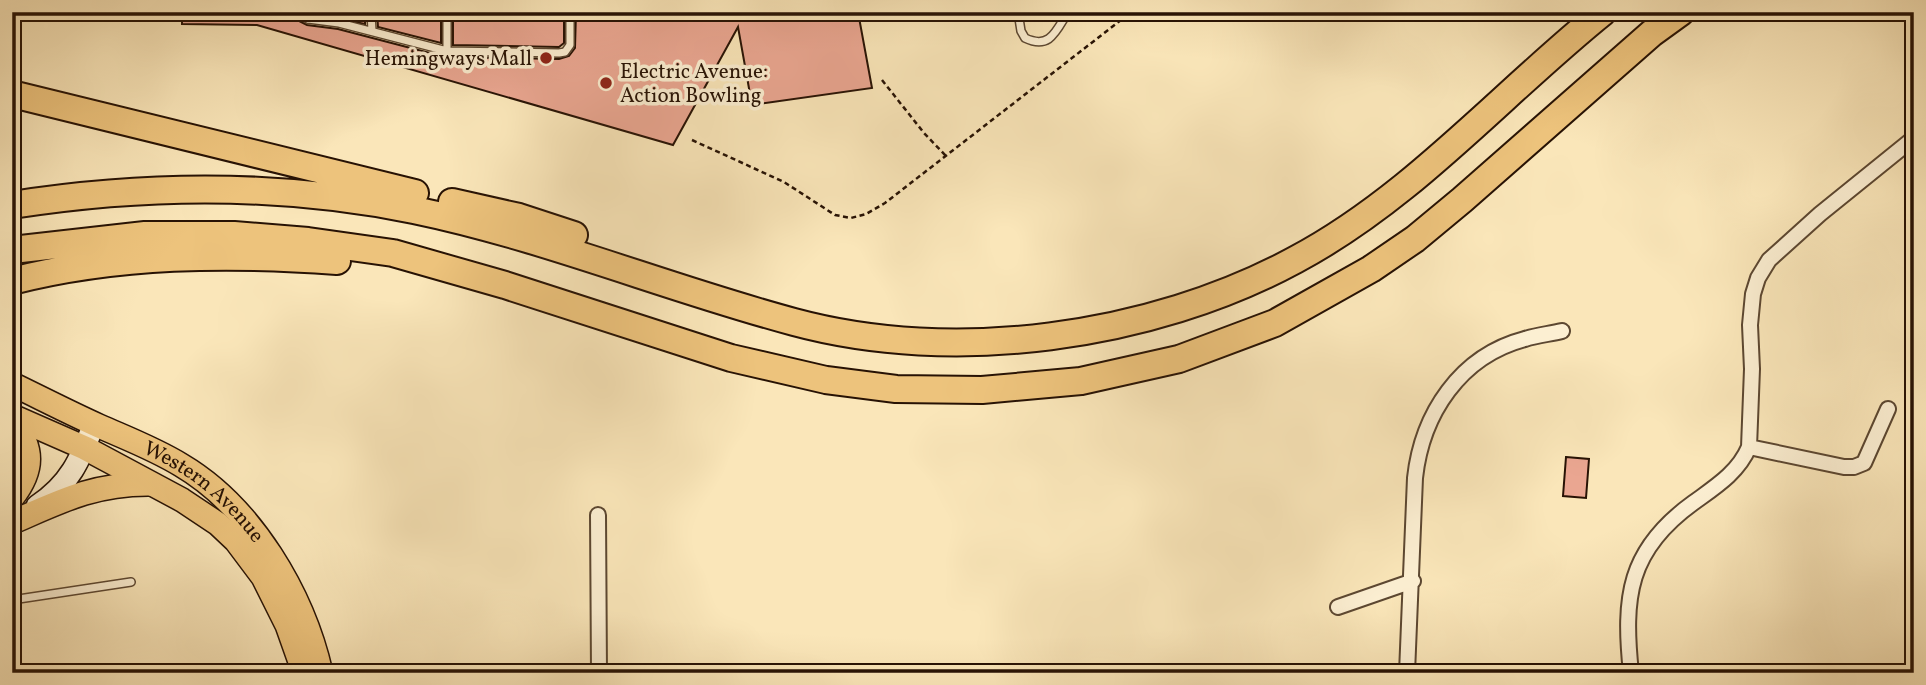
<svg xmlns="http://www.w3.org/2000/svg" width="1926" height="685" font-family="Vollkorn,serif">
	<rect width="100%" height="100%" fill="#fae6b9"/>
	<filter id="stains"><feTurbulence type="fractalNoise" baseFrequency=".00286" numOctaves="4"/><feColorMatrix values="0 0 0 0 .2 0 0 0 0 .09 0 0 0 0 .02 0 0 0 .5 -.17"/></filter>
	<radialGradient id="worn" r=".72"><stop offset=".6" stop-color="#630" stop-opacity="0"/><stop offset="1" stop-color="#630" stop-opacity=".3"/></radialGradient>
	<path fill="#eaa691" stroke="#271204" stroke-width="2" d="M182,12H288L291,17L307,25L338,29L445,57L559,59L569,56L575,48L576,12H858L872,88L752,105L738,27L673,145L257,25L182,24Z
		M314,12H365V24L314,14Z
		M377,12H441V43L378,27Z
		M453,12H480V19L485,21L564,20V43L559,47L453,45Z
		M1566,457L1589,459L1586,498L1563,496Z"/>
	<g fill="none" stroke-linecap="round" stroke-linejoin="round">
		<g stroke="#5c4731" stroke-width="10">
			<path id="service" d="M294,12L308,19
				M308,12V19L339,23L447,51
				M371,12L372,31
				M447,12V51L559,53L565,52L570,45V12
				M1018,12L1021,31L1025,38C1050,50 1056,31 1068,12
				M485,15L570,14
				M12,600L131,582"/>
		</g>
		<g stroke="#5c4731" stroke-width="18">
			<path id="minor" d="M1749,447L1844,467H1854L1864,463L1888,409
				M598,515L599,673
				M1338,607L1413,581
				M1407,673L1415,478C1422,414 1460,356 1525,339C1537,335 1550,334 1562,331
				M1631,673C1623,597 1628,550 1693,503C1715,487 1738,473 1749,447L1752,369L1750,325L1753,294L1758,278L1769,260L1820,214L1914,138"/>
		</g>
		<g stroke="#271204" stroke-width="24">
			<path id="secondary" d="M37,506C70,484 80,460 94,424"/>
		</g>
		<g stroke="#271204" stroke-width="26">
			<g id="primary">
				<path id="s1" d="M12,384C41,398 70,413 99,426C126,438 155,449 181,465C252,507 303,594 321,673"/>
				<path d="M12,416L85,448L182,500L218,524L236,541L263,577L287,625L304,673"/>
				<path d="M12,420C34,448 34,470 12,498"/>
				<path d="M13,522C61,501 94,484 148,484"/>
			</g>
		</g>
		<g stroke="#271204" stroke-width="30">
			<path id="motorway" d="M12,94L415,193
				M452,202L519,217L574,235
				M12,205C146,184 281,183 414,210C544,237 667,288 794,322C953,365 1151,338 1295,260C1412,198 1501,94 1603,12
				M12,250L145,235H234L308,241L393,253L505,285L731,358L826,380L896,389L982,390L1081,381L1179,359L1275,323L1371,269L1415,239L1462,200L1652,33L1681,12
				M12,281C118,254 228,253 337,261"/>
		</g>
		<path stroke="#271204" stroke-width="2.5" stroke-dasharray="5 3.5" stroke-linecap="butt" d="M882,80L924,133L946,156
			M692,140L784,182L835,215L851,218L866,214L885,203L1121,20L1128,12"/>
		<use href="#service" stroke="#fcefd2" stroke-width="7"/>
		<use href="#minor" stroke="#fcefd2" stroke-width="14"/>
		<use href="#secondary" stroke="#fcefd2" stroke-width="21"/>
		<use href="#primary" stroke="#edc37c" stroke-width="23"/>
		<use href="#motorway" stroke="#edc37c" stroke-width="26"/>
	</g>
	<g fill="#8f2418" stroke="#fcefd2" stroke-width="2.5">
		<circle cx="546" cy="58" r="7"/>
		<circle cx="606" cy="83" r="7"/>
	</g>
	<g text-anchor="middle" stroke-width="7" stroke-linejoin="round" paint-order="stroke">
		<g font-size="21" fill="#271204" stroke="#fcefd2" text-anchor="end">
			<text x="532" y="65">Hemingways Mall</text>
			<text x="620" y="78" text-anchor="start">Electric Avenue:<tspan x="620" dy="24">Action Bowling</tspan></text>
		</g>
		<g font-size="21" fill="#271204" stroke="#fcefd2">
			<text dy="7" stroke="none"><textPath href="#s1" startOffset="222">Western Avenue</textPath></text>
		</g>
	</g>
	<rect width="1926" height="685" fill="none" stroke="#fae6b9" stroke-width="42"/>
	<rect x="14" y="14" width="1898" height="657" fill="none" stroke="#271204" stroke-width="3.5"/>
	<rect x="21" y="21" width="1884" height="643" fill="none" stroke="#271204" stroke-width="2"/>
	<rect width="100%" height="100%" filter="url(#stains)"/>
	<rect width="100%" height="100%" fill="url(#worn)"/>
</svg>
